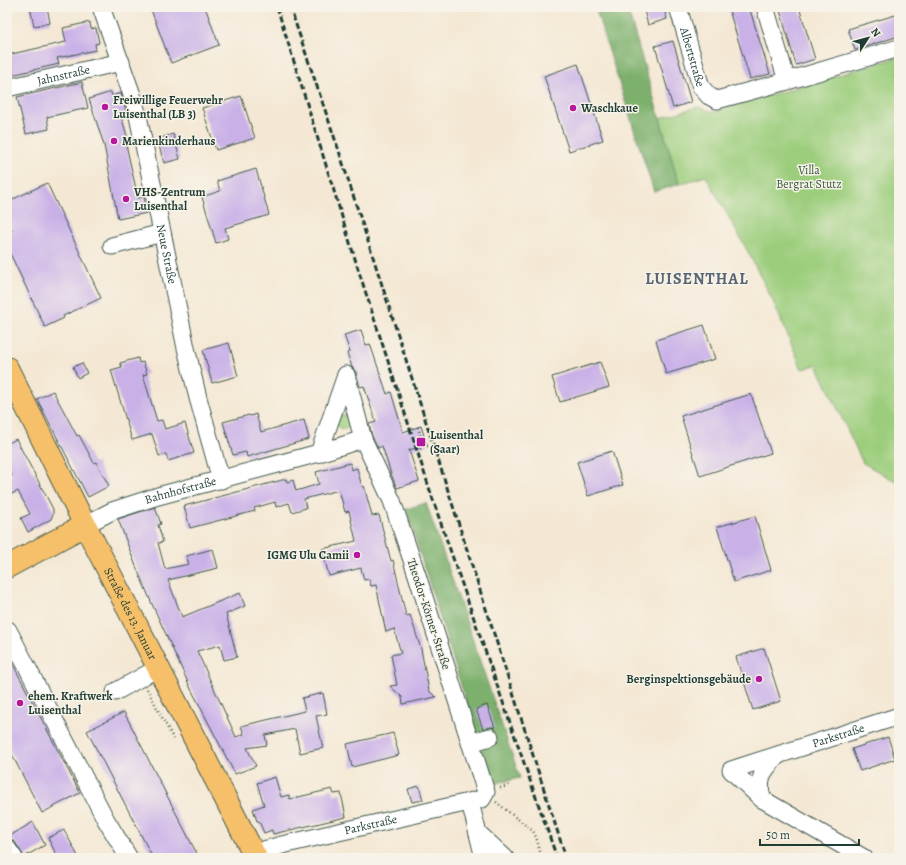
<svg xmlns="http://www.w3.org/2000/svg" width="906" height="865" font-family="Alegreya,serif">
	<rect width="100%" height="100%" fill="#f7f3e8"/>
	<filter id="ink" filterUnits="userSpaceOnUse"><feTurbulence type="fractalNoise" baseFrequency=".025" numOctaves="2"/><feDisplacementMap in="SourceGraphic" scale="8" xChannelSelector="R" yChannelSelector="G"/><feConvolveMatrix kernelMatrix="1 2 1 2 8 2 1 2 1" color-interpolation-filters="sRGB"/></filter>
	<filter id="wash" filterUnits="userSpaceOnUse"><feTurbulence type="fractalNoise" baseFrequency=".012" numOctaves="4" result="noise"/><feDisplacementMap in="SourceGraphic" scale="16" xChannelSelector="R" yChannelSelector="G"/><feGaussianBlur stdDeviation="0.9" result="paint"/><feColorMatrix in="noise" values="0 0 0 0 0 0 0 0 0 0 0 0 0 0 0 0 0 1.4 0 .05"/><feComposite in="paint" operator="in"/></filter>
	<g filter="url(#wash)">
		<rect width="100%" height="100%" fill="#f4e8d4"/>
		<path fill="#9bcd7c" stroke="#5d8558" d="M899,57V483L863,463L817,365L802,369L773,301L748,252L706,176L679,184L660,118L697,107L714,112Z
			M336 422a7 7 0 1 1 14 0a7 7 0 1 1-14 0Z"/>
		<path fill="#7cb06c" stroke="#4e7650" d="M595,7H627L679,184L654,192Z
			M426,503L520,778L492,784L406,509Z"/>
		<g id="blocks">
			<path fill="#c9b1e8" d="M30,7H47L50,23L34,26Z
				M150,7H205L219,45L171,63Z
				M643,7H663L667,19L648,25Z
				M728,7H749L770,74L750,79Z
				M779,7H799L815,59L796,65Z
				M899,14V36L855,50L848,29Z
				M90,22L91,29L96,28L99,43L95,44L96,50L57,58L59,64L7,76V55L66,42L63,28Z
				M673,41L691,102L673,108L655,46Z
				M578,64L603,140L569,151L544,76Z
				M82,82L88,108L47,117L49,129L26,134L17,97Z
				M111,92L112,96L121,93L122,98L127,114L121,116L128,139L125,140L138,198L144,197L147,213L118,219L104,145L89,99Z
				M241,96L255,138L216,150L202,108Z
				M173,134L180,159L164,163L157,139Z
				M256,169L269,215L225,228L228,239L216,243L202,197L220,191L217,181Z
				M47,183L101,298L63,316L64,318L45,327L7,247V233L12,231L7,220V202Z
				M704,325L715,359L666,374L656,340Z
				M361,330L366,345L370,344L387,394L391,392L403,432L421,426L427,445L409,450L419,481L397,488L391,474L382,446L378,448L372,436L369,424L376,422L364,386L360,387L356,372L352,367L347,353L350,352L344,335Z
				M229,343L238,376L212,383L203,350Z
				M138,358L139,363L143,362L147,374L143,375L157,421L162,420L165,429L185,423L194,453L168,461L166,454L159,456L152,434L132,440L111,370L122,367L120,363Z
				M600,362L609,387L560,402L552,377Z
				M82,363L87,373L78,378L73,367Z
				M53,391L77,436L79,435L94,463L96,462L109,486L88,497L37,399Z
				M751,394L771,453L700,476L681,416Z
				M256,414L261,432L304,420L309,439L247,457L246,452L233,455L223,422L249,415L250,416Z
				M16,439L53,509V514L51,519L28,532L21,518L30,514L18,491L7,496V479L12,476L7,467V444Z
				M612,451L623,485L588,496L577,462Z
				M350,463L351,470L357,468L362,487L364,486L372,516L379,515L391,561L393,560L406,616L410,615L421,649L429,691L436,697L403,704L402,697L390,686L397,685L391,655L401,653L394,629L386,632L376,585L371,586L369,579L364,580L361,568L329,576L322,549L356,541L349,511L345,512L339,490L304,499L306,508L292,512L289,503L276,507L275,502L254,508L255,511L190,528L184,506L286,479L287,482L293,480L296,491L319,484L316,472Z
				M155,507L161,524L158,525L163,542L158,543L165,569L189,564L186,556L213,549L218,568L168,580L182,617L240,593L245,606L226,614L237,657L224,660L220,645L197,651L236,737L244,734L241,726L305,711L302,698L323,693L327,714L316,716L323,748L300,753L295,729L265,735L267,745L247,748L256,766L235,774L191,689L152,604L137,569L118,519Z
				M755,516L771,570L734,582L717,527Z
				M764,648L781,701L753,710L736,657Z
				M7,653L80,793L42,813L7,745Z
				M487,705L495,728L492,727L483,729L476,709Z
				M124,712L197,854L190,858H153L87,731Z
				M393,733L399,755L352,767L347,744Z
				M888,737L895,759L860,771L852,749Z
				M275,777L281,797L289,795L290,799L332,789L334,794L341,793L346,817L273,834L272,830L264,833L259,821H257L253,809L264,805L257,783Z
				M419,786L423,800L412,802L408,789Z
				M33,822L45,845L24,857L15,842L8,837Z
				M64,830L79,858H58L48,838Z"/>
		</g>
	</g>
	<g filter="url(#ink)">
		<use href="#blocks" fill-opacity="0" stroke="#3f574c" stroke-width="1"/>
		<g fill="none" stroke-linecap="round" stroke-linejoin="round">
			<g stroke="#3f574c" stroke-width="19">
				<g id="minor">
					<path id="s1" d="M101,7L132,95L138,116L186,348L198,398L221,480"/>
					<path id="s2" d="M678,7L701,87L709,96L717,100L787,81L899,48"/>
					<path d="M765,7L787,81"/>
					<path id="s3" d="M7,88L121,62"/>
					<path d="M112,246L162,233"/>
					<path d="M319,453L346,375"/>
					<path id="s4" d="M85,525L112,511L158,496L319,453L363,439"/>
					<path d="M8,630L106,820L129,858"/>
					<path d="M115,692L158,668"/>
					<path d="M470,743L490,737"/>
					<path d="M762,799C757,776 763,771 778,755"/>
					<path d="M470,802L484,858"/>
					<path d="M478,833L505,858"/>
					<path d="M7,848L14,858"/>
					<path id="s5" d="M253,853L282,845L482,799L486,792L417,575L392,501L363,439L346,375"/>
					<path id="s6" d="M864,858L762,799L731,770L899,716"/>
				</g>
			</g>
			<g stroke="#3f574c" stroke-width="24">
				<g id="major">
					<path id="s7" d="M7,368L85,525L256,858"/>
					<path d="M7,567L85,525"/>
				</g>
			</g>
			<path stroke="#3f574c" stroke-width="2.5" stroke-dasharray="1 3" stroke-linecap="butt" d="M418,427L424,446
				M420,449L424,446H429
				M147,689L174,740
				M500,788L511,785
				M496,802L533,831L536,837L542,858"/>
			<use href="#minor" stroke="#fff" stroke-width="17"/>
			<use href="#major" stroke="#f6c06b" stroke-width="22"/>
			<path stroke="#1f3d34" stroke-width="3" stroke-dasharray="6 3" stroke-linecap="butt" d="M277,7L360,275L437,512L557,858
				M290,7L338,148L566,858"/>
		</g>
	</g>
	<g fill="#b5179e" stroke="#f7f3e8" stroke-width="1.5">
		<circle cx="105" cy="107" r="4"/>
		<circle cx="573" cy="108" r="4"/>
		<circle cx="114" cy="141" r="4"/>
		<circle cx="126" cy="199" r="4"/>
		<rect x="416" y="437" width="10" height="10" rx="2"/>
		<circle cx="357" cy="555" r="4"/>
		<circle cx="759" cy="679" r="4"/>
		<circle cx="20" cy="703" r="4"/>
	</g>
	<g text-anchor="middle" stroke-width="3" stroke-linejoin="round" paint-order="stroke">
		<g font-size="12" fill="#1f3d34" stroke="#f7f3e8">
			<text dy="4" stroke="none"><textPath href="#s2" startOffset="52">Albertstraße</textPath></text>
			<text dy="4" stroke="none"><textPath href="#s3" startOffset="58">Jahnstraße</textPath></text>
			<text dy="4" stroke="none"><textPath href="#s1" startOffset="256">Neue Straße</textPath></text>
			<text dy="4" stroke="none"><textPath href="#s4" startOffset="102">Bahnhofstraße</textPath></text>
			<text dy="4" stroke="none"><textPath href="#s7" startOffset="275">Straße des 13. Januar</textPath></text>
			<text transform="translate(429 614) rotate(72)" y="4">Theodor-Körner-Straße</text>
			<text dy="4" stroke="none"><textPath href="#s6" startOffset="273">Parkstraße</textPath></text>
			<text dy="4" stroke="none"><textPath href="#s5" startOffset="121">Parkstraße</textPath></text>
		</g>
		<g font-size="12" font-weight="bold" fill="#1f3d34" stroke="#f7f3e8" text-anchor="start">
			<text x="113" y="104">Freiwillige Feuerwehr<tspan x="113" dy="14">Luisenthal (LB 3)</tspan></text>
			<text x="581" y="112">Waschkaue</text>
			<text x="122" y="145">Marienkinderhaus</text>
			<text x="134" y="196">VHS-Zentrum<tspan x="134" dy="14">Luisenthal</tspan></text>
			<text x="430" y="439">Luisenthal<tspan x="430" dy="14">(Saar)</tspan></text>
			<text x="349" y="559" text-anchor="end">IGMG Ulu Camii</text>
			<text x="751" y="683" text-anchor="end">Berginspektionsgebäude</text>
			<text x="28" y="700">ehem. Kraftwerk<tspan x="28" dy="14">Luisenthal</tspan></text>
		</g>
		<g font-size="12" fill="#385a42" stroke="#f7f3e8">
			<text x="809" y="174">Villa<tspan x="809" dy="14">Bergrat Stutz</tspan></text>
		</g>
		<g font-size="16" font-weight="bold" letter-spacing="1" fill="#5a6673" stroke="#f7f3e8">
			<text x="697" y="284">LUISENTHAL</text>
		</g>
	</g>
	<rect width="906" height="865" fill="none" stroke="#f7f3e8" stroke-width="24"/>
	<g transform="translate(868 38) rotate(54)" stroke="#f7f3e8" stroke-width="3" paint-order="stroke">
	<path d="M0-3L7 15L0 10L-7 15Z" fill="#1f3d34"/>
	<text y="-6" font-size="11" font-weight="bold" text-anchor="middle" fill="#1f3d34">N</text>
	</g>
	<path d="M760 839v6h99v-6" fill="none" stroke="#1f3d34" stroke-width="2"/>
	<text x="766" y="839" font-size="12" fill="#1f3d34" stroke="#f7f3e8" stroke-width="3" paint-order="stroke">50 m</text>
</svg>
